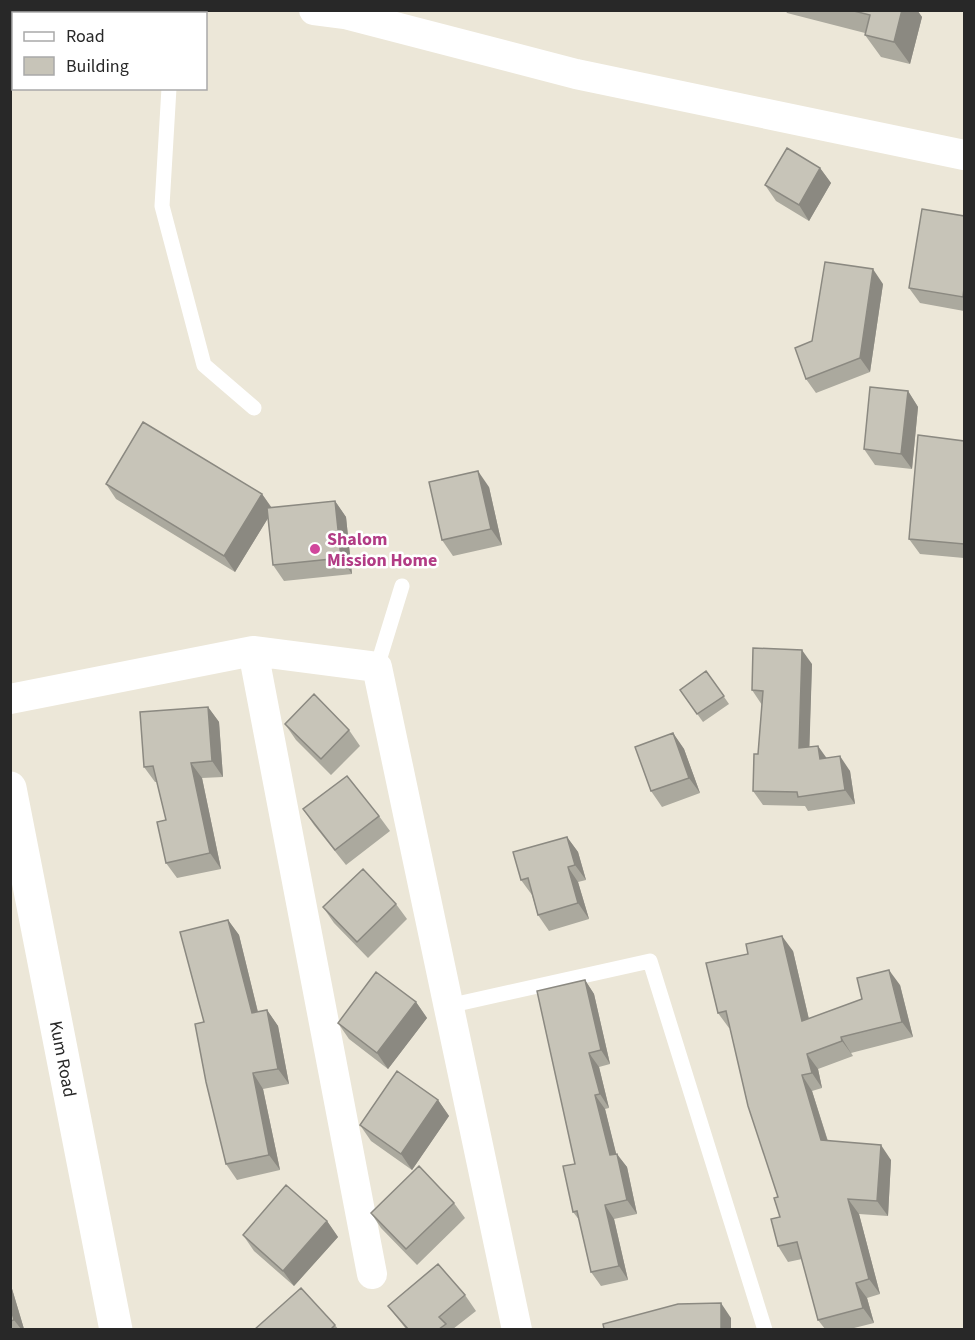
<svg xmlns="http://www.w3.org/2000/svg" width="975" height="1340" font-family="'Source Sans 3',sans-serif">
	<rect width="100%" height="100%" fill="#ece7d8"/>
	<g fill="none" stroke-linecap="round" stroke-linejoin="round">
		<path stroke="#fff" stroke-width="15" d="M159,10V14
			M169,88L162,206L204,365L254,408
			M377,667L402,586
			M448,1006L650,961L765,1330"/>
		<path stroke="#fff" stroke-width="30" d="M314,10L345,14L576,74L964,155
			M253,651L372,1274
			M10,699L253,651L377,667L517,1330"/>
		<path stroke="#fff" stroke-width="33" d="M10,788L116,1330"/>
	</g>
	<path fill="#aba99e" d="M785,10H917L922,17L910,64L881,57L865,35V33L787,13Z
		M820,168L831,183L809,221L776,201L765,185Z
		M964,216V311L920,303L909,288Z
		M883,284L870,372L816,393L806,379L812,341Z
		M908,391L918,407L912,469L875,465L864,449Z
		M964,441V558L920,554L909,539Z
		M106,484L262,494L272,508L335,501L346,517L352,574L284,581L273,565L268,518L235,572L116,499Z
		M489,487L502,545L453,556L442,540Z
		M812,664L809,747L827,758L850,771L855,804L808,811L805,806L763,805L753,791L758,754L762,705L752,690Z
		M706,671L729,704L703,722L680,690Z
		M208,707L219,722L223,777L202,778L221,869L177,878L166,863V820L157,782H155L144,767Z
		M285,724L349,730L360,746L331,775L296,740Z
		M673,733L684,749L700,793L662,807L651,791Z
		M303,809L379,816L390,831L346,865L314,825Z
		M567,837L578,852L586,880L578,882L589,919L549,931L538,915L532,895L521,880Z
		M396,904L407,919L368,958L334,923L323,907Z
		M228,920L239,935L258,1012L267,1010L278,1026L289,1084L263,1089L280,1170L237,1180L226,1164L204,1022Z
		M793,951L809,1019L900,985L913,1037L851,1053L853,1056L818,1069L822,1088L812,1091L828,1141L891,1160L888,1216L859,1214L880,1294L867,1298L874,1323L850,1329H825L818,1320L802,1259L788,1262L778,1246L780,1217L778,1197L730,1028H729L718,1013L748,954Z
		M585,980L594,994L610,1064L599,1067L609,1108L605,1109L616,1154L627,1167L637,1214L614,1219L628,1280L601,1286L591,1272L580,1221L573,1212Z
		M416,1002L427,1018L388,1069L349,1039L338,1023Z
		M438,1100L449,1116L412,1170L371,1141L360,1125Z
		M454,1203L465,1218L417,1265L381,1228L371,1213Z
		M327,1221L338,1237L294,1286L254,1251L243,1235Z
		M10,1282L24,1329H10Z
		M465,1295L476,1311L453,1329H406L388,1306Z
		M335,1325L338,1329H255Z"/>
	<path fill="#8b8981" d="M902,10H917L922,17L910,64L894,42Z
		M820,168L831,183L809,221L799,205Z
		M873,269L883,284L870,372L860,358Z
		M908,391L918,407L912,469L901,454Z
		M478,471L489,487L502,545L491,529Z
		M262,494L273,510L235,572L224,556Z
		M335,501L346,517L352,574L341,558Z
		M802,650L812,664L809,762L799,748Z
		M208,707L219,722L223,777L212,761Z
		M673,733L684,749L700,793L689,778Z
		M818,746L828,760L820,759Z
		M840,756L850,771L855,804L845,790Z
		M191,763L202,778L221,869L210,853Z
		M567,837L578,852L586,880L575,865Z
		M568,867L578,882L589,919L578,903Z
		M228,920L239,935L262,1029L252,1013Z
		M782,936L793,951L813,1037L802,1021Z
		M889,970L900,985L913,1037L902,1022Z
		M585,980L594,994L610,1064L601,1050Z
		M416,1002L427,1018L388,1069L377,1053Z
		M267,1010L278,1026L289,1084L278,1069Z
		M841,1037L851,1053L853,1056L842,1041Z
		M589,1053L599,1067L609,1108L600,1094Z
		M807,1054L818,1069L822,1088L812,1073Z
		M253,1073L263,1089L280,1170L269,1155Z
		M802,1075L812,1091L832,1155L821,1140Z
		M595,1095L605,1109L620,1169L610,1155Z
		M438,1100L449,1116L412,1170L401,1154Z
		M881,1145L891,1160L888,1216L877,1201Z
		M617,1154L627,1167L637,1214L627,1200Z
		M848,1199L859,1214L880,1294L869,1279Z
		M605,1205L614,1219L628,1280L619,1266Z
		M327,1221L338,1237L294,1286L283,1271Z
		M10,1282L24,1329H21L14,1320L10,1305Z
		M856,1283L867,1298L874,1323L863,1308Z
		M721,1303L731,1318V1329H721Z"/>
	<path fill="#c7c4b8" stroke="#8b8981" stroke-width="1.5" d="M850,10H902L894,42L865,35L870,15Z
		M787,148L820,168L799,205L765,185Z
		M922,209L964,216V288L963,297L909,288Z
		M825,262L873,269L860,358L806,379L795,348L812,341Z
		M870,387L908,391L901,454L864,449Z
		M143,422L262,494L224,556L106,484Z
		M918,435L964,441V544L909,539Z
		M478,471L491,529L442,540L429,482Z
		M335,501L341,558L273,565L267,508Z
		M753,648L802,650L799,748L818,746L820,759L840,756L845,790L798,797L797,792L753,791L754,754H758L763,691L752,690Z
		M706,671L724,696L697,714L680,690Z
		M314,694L349,730L321,759L285,724Z
		M208,707L212,761L191,763L210,853L166,863L157,822L166,820L153,766L144,767L140,712Z
		M673,733L689,778L651,791L635,747Z
		M347,776L379,816L335,850L303,809Z
		M567,837L575,865L568,867L578,903L538,915L528,878L521,880L513,852Z
		M363,869L396,904L357,942L323,907Z
		M228,920L252,1013L267,1010L278,1069L253,1073L269,1155L226,1164L206,1082L195,1024L204,1022L180,932Z
		M782,936L802,1021L862,999L857,978L889,970L902,1022L841,1037L842,1041L807,1054L812,1073L802,1075L821,1140L881,1145L877,1201L848,1199L869,1279L856,1283L863,1308L818,1320L797,1242L778,1246L771,1219L780,1217L774,1198L778,1197L748,1106L726,1011L718,1013L706,963L748,954L746,944Z
		M376,972L416,1002L377,1053L338,1023Z
		M585,980L601,1050L589,1053L600,1094L595,1095L610,1155L617,1154L627,1200L605,1205L619,1266L591,1272L577,1211L573,1212L563,1166L575,1164L537,991Z
		M397,1071L438,1100L401,1154L360,1125Z
		M419,1166L454,1203L406,1249L371,1213Z
		M286,1185L327,1221L283,1271L243,1235Z
		M438,1264L465,1295L439,1317L446,1324L439,1329H408L388,1306Z
		M301,1288L335,1325L331,1329H255Z
		M721,1303V1329H604L603,1324L678,1304Z
		M10,1305L14,1320L10,1321Z"/>
	<circle fill="#d1479c" stroke="#fff" stroke-width="2" cx="315" cy="549" r="6"/>
	<g text-anchor="middle" stroke-width="5" stroke-linejoin="round" paint-order="stroke">
		<g font-size="18" font-weight="bold" fill="#b23c85" stroke="#fff" text-anchor="start">
			<text x="327" y="545">Shalom<tspan x="327" dy="21">Mission Home</tspan></text>
		</g>
		<g font-size="18" fill="#282828" stroke="#fff">
			<text transform="translate(63 1059) rotate(79)" y="6">Kum Road</text>
		</g>
	</g>
	<rect width="975" height="1340" fill="none" stroke="#282828" stroke-width="24"/>
	<rect x="12" y="12" width="195" height="78" fill="#ffffff" stroke="#a9a9a9" stroke-width="1.5"/>
	<rect x="24" y="32" width="30" height="9" fill="#ffffff" stroke="#a9a9a9" stroke-width="1.5"/>
	<text x="66" y="42" font-size="18" fill="#282828">Road</text>
	<rect x="24" y="57" width="30" height="18" fill="#c7c4b8" stroke="#a9a9a9" stroke-width="1.5"/>
	<text x="66" y="72" font-size="18" fill="#282828">Building</text>
</svg>
